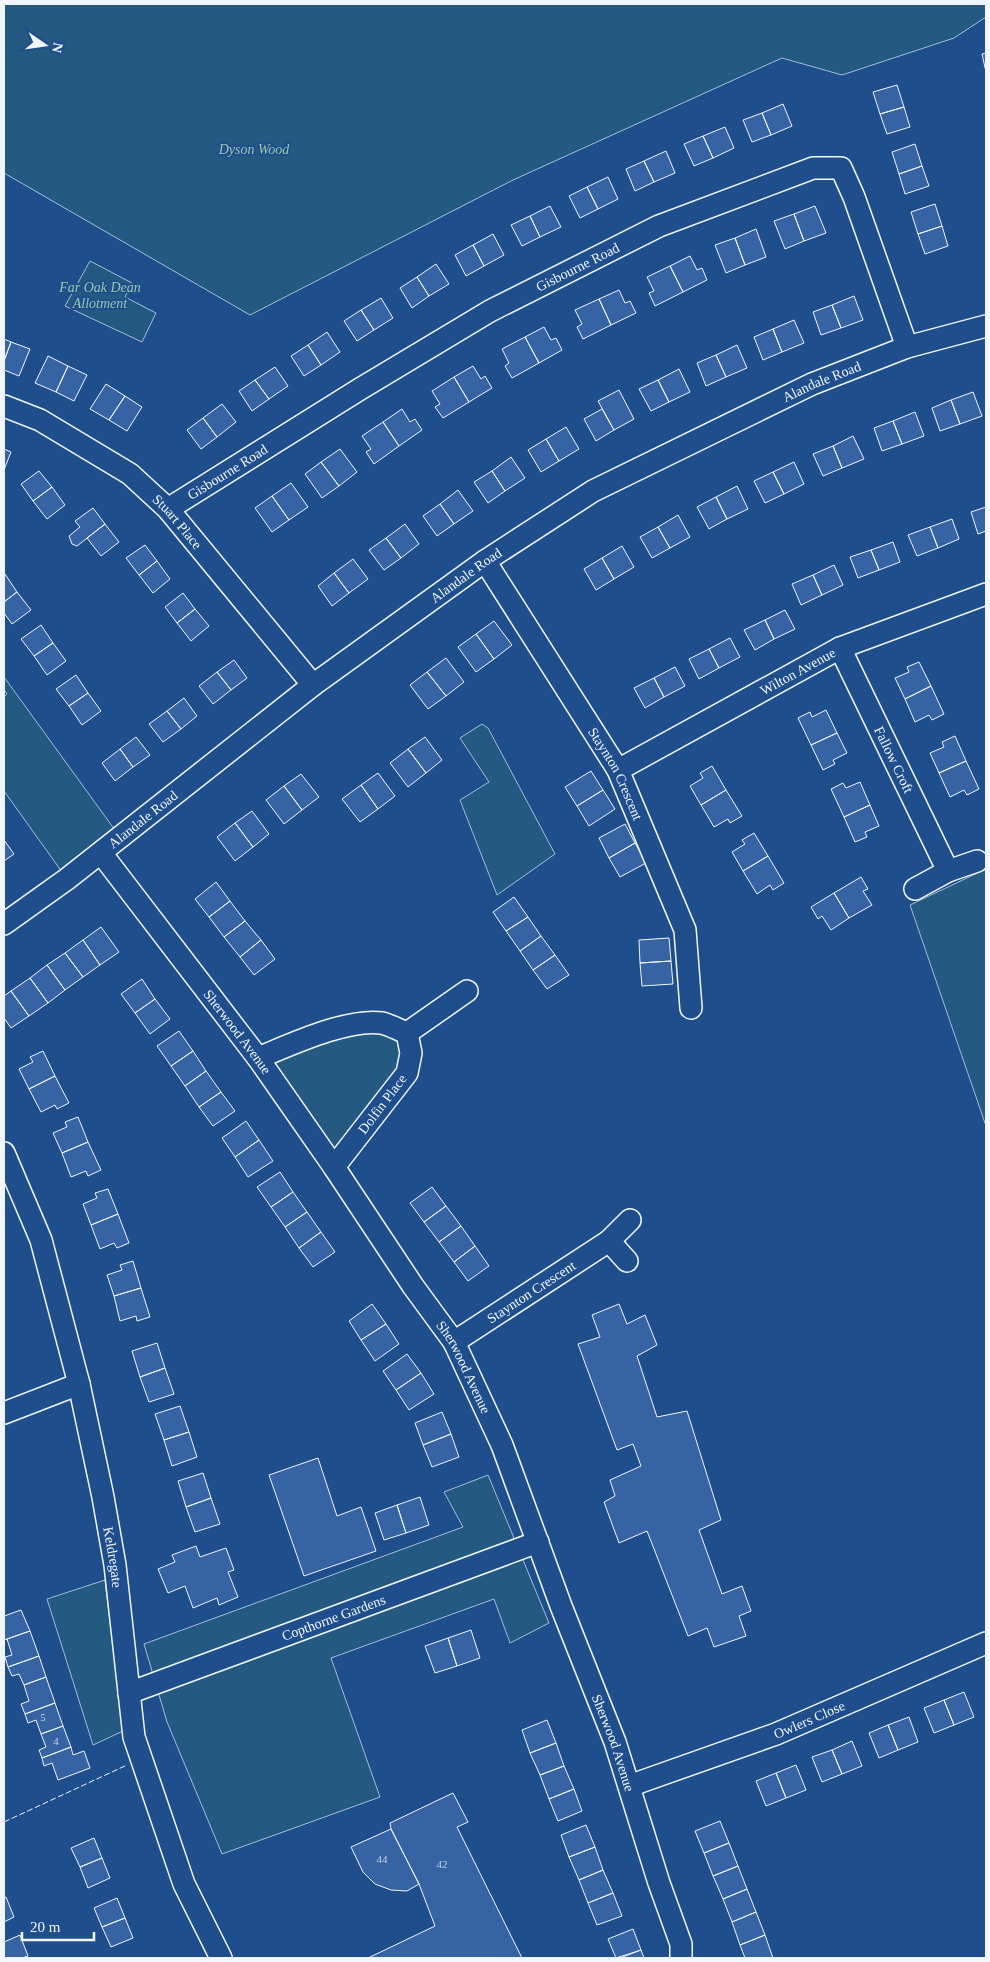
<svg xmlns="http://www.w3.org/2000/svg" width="990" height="1962" font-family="'Times New Roman',serif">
	<rect width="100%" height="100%" fill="#1f4e8c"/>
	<path fill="#245a82" stroke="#a8bbd7" d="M4,4H986V17L954,38L842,75L782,58L513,180L250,315L4,173Z
		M90,261L132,283L125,297L156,313L142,342L65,306Z
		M4,677L120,837L67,879L4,791V697L7,694L4,689Z
		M482,724L488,728L555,854L497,895L460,800L489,782L460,738Z
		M986,869V1126L910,905Z
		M382,1023L411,1053L334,1167L258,1058Z
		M488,1475L549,1623L510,1643L494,1599L331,1658L380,1797L222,1854L167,1722L144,1644L463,1527L444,1492Z
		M105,1580L123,1731L93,1745L47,1599Z"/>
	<path fill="#3563a3" stroke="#f2f6ff" d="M986,53V72L982,54Z
		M897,85L904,107L880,114L873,92Z
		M783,104L792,126L771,135L762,113Z
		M904,107L910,127L887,134L880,114Z
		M762,113L771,135L752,142L743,120Z
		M725,127L734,148L713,158L703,136Z
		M703,136L713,158L694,166L684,144Z
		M915,144L922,166L899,174L892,152Z
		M666,151L675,173L654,182L644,161Z
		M644,161L654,182L635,191L626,169Z
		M922,166L929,186L905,194L899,174Z
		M608,177L618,199L598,209L587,187Z
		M587,187L598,209L580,218L569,196Z
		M935,204L942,226L918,234L911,212Z
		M550,206L561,227L540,237L530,216Z
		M815,206L826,233L804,241L794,214Z
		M794,214L804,241L785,249L774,221Z
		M530,216L540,237L522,246L511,225Z
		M942,226L948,246L925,254L918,234Z
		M756,229L766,257L745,265L735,238Z
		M493,234L504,255L484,266L473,245Z
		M735,238L745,265L726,273L715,245Z
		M473,245L484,266L466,276L455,255Z
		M690,256L697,270L702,268L707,280L683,292L670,266Z
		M436,264L449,284L429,296L417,277Z
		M670,266L683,292L655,306L649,293L654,291L647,277Z
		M417,277L429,296L412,308L400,288Z
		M619,290L625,303L630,301L636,313L611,325L599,299Z
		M854,296L863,320L841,328L832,305Z
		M381,298L393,318L374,330L361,310Z
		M599,299L611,325L583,339L577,327L582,324L575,310Z
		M832,305L841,328L821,335L813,312Z
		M361,310L374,330L357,341L344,321Z
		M794,320L804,343L782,352L773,329Z
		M544,327L551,340L556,338L562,350L539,363L525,337Z
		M773,329L782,352L763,360L754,337Z
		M327,332L340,352L321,365L308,345Z
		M525,337L539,363L512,378L505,366L509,363L502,349Z
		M4,339L11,342L4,361Z
		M11,342L30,349L19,376L4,370V361Z
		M308,345L321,365L304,376L291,356Z
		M737,345L747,368L726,377L716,355Z
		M716,355L726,377L706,386L697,363Z
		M48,356L68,366L56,392L35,383Z
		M68,366L87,375L74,401L56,392Z
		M473,366L481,379L485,376L492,388L469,402L454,377Z
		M275,367L288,386L269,399L255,380Z
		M679,369L690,392L669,402L658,380Z
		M454,377L469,402L443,418L435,407L440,404L432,391Z
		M255,380L269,399L252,411L239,391Z
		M658,380L669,402L651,411L639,389Z
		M106,384L125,396L109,420L90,409Z
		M619,390L634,419L614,430L598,401Z
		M973,392L982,416L960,424L951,400Z
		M125,396L142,407L127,431L109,420Z
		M951,400L960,424L940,431L932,408Z
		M222,404L236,422L217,437L203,418Z
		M402,409L410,422L415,419L422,430L399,446L383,422Z
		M602,409L614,430L596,441L584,419Z
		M915,412L924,436L902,444L893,421Z
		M203,418L217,437L201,449L187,430Z
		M893,421L902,444L882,451L874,428Z
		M383,422L399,446L374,464L366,452L371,449L362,436Z
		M566,427L579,449L559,461L546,439Z
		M853,436L864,459L842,468L833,446Z
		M546,439L559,461L541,472L528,450Z
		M833,446L842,468L823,476L813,454Z
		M4,449L11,452L4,470Z
		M340,449L357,472L339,486L321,462Z
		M511,457L525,478L505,491L492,471Z
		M321,462L339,486L322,498L305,474Z
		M794,462L804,484L784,494L773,472Z
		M39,471L52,487L33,501L21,484Z
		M492,471L505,491L488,503L474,482Z
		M773,472L784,494L765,503L754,481Z
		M291,483L308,507L289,520L272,496Z
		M737,486L748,509L727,519L716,497Z
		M52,487L65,505L47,519L33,501Z
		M458,490L473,511L454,524L440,504Z
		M272,496L289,520L272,532L255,508Z
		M716,497L727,519L709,529L697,507Z
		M440,504L454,524L437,536L423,516Z
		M986,507V531L978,534L971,512Z
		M93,508L105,524L77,546L72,544L69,536L80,527L75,521Z
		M678,515L690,537L670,548L658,527Z
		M952,519L959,539L938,548L930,527Z
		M105,524L119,542L101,556L87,538Z
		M405,524L419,544L401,558L386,538Z
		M658,527L670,548L652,558L640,537Z
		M930,527L938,548L917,556L908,535Z
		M386,538L401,558L384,570L369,550Z
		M893,542L900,562L879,570L871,550Z
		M145,545L157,561L139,575L126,558Z
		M622,546L634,567L614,579L602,558Z
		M871,550L879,570L858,578L850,557Z
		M602,558L614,579L596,590L584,569Z
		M353,559L368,579L349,593L334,573Z
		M157,561L170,579L153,593L139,575Z
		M834,565L843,585L822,595L813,575Z
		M334,573L349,593L332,606L318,586Z
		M5,574L17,592L4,602V575Z
		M813,575L822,595L801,605L792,584Z
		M17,592L31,610L12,624L4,613V602Z
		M183,593L195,609L177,623L165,607Z
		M195,609L209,626L191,641L177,623Z
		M785,610L795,629L774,639L765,620Z
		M765,620L774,639L755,650L744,630Z
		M494,621L512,645L494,659L476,634Z
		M41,625L53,643L34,656L21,639Z
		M476,634L494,659L476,672L458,647Z
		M730,638L740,657L719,668L709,649Z
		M53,643L66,661L47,675L34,656Z
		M709,649L719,668L699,679L689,659Z
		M446,658L464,682L446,696L427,672Z
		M234,660L247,678L231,690L217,672Z
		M919,662L931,686L905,699L895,678L909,672L907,667Z
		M675,667L685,686L664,697L654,678Z
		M217,672L231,690L213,704L199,686Z
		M427,672L446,696L428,709L410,685Z
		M76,675L88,693L69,706L56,689Z
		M654,678L664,697L645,708L634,688Z
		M931,686L944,714L932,720L929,715L915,722L905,699Z
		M88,693L101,711L82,725L69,706Z
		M184,698L197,716L181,729L167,711Z
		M826,710L837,733L811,745L798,718L810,712L812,717Z
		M167,711L181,729L163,742L149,724Z
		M837,733L847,753L833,760L835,764L823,770L811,745Z
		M955,736L966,761L939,773L930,753L944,747L942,742Z
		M136,737L150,755L133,767L120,749Z
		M425,737L442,760L426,773L408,749Z
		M120,749L133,767L115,781L102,763Z
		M408,749L426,773L408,787L390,763Z
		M966,761L979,789L967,795L964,790L950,797L939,773Z
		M712,766L726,790L701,805L690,786L703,778L700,773Z
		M591,771L603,790L577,806L565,787Z
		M378,773L395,796L378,809L361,785Z
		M301,774L319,797L302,810L284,786Z
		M860,782L870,805L844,817L831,789L843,783L846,788Z
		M361,785L378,809L360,822L342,799Z
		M284,786L302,810L284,824L266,800Z
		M603,790L615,809L589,826L577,806Z
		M726,790L742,816L730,823L728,819L714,827L701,805Z
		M870,805L879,826L865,832L867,837L855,842L844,817Z
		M252,811L269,834L253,847L235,823Z
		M235,823L253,847L235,861L217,837Z
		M625,824L635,843L609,858L599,838Z
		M754,833L768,856L743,871L732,852L745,844L742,840Z
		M4,840L14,854L4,861Z
		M635,843L646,863L620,877L609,858Z
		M768,856L784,883L773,890L770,885L757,894L743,871Z
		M861,877L868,889L863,891L872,905L849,918L834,893Z
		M216,882L230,901L209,917L195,899Z
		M834,893L849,918L831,930L822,916L818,919L811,907Z
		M514,897L528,917L506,931L493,912Z
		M230,901L245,921L224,937L209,917Z
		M528,917L541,936L520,951L506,931Z
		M245,921L261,940L240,957L224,937Z
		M101,927L119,952L100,965L83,940Z
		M541,936L555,955L533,970L520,951Z
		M669,938L671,961L640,963L639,940Z
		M83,940L100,965L83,977L65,953Z
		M261,940L275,959L254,975L240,957Z
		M65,953L83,977L65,990L47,965Z
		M555,955L569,975L547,989L533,970Z
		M671,961L673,984L642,986L640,963Z
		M47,965L65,990L48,1003L30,978Z
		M30,978L48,1003L29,1016L11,991Z
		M142,979L155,999L135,1013L121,994Z
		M11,991L29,1016L11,1028L4,1018V996Z
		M155,999L170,1019L150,1034L135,1013Z
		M179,1031L193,1051L171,1066L157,1046Z
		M43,1051L55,1076L29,1089L19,1069L33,1062L30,1057Z
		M193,1051L206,1071L185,1086L171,1066Z
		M206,1071L221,1092L199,1107L185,1086Z
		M55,1076L69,1103L57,1109L55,1105L41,1112L29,1089Z
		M221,1092L235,1111L213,1126L199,1107Z
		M78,1117L88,1142L62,1153L53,1133L67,1127L65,1122Z
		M246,1121L259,1140L235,1157L222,1138Z
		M259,1140L273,1161L248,1177L235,1157Z
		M88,1142L101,1170L88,1176L86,1171L71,1177L62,1153Z
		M280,1172L293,1192L271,1207L257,1187Z
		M432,1187L446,1206L424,1222L410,1203Z
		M108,1189L118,1214L91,1225L83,1204L97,1198L95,1193Z
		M293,1192L307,1212L285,1227L271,1207Z
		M446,1206L461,1226L439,1242L424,1222Z
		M307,1212L321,1232L299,1248L285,1227Z
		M118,1214L129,1243L117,1248L114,1243L100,1249L91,1225Z
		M461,1226L475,1246L454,1262L439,1242Z
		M321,1232L335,1252L313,1267L299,1248Z
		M475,1246L489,1266L468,1281L454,1262Z
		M133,1261L141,1288L114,1296L107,1275L122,1270L120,1265Z
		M141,1288L150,1317L137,1321L136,1316L120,1321L114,1296Z
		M372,1304L386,1324L361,1340L349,1321Z
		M619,1304L627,1324L645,1315L657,1345L637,1356L657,1417L687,1411L721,1520L699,1530L722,1594L742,1586L751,1611L739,1616L746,1636L714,1647L707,1628L688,1636L647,1531L619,1543L604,1502L615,1496L610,1480L641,1466L633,1444L617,1450L578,1344L600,1337L592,1315Z
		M386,1324L399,1344L375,1361L361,1340Z
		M157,1343L165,1368L140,1377L132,1351Z
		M407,1354L421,1373L396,1390L383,1371Z
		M165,1368L174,1394L149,1402L140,1377Z
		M421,1373L434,1394L409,1410L396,1390Z
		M180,1406L189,1432L164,1440L155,1414Z
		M442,1412L451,1434L423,1445L415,1423Z
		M189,1432L197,1457L172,1466L164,1440Z
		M451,1434L459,1457L432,1467L423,1445Z
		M318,1458L337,1516L361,1507L376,1551L304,1576L269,1475Z
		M203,1473L211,1498L186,1507L178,1481Z
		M420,1497L429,1525L406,1533L397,1505Z
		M211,1498L220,1524L195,1532L186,1507Z
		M397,1505L406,1533L384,1540L375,1513Z
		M196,1546L200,1557L226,1548L234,1570L228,1572L238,1597L219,1605L217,1598L193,1608L185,1586L168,1593L158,1569L175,1562L172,1555Z
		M21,1610L30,1631L4,1640V1616Z
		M471,1630L480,1658L457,1666L448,1638Z
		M30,1631L39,1656L8,1667L5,1657L12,1655L7,1639Z
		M448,1638L457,1666L435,1673L425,1646Z
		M39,1656L46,1677L24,1685L19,1674L12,1676L8,1667Z
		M46,1677L55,1703L25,1714L21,1704L29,1701L24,1685Z
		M964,1692L974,1717L954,1725L944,1700Z
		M944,1700L954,1725L934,1733L924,1708Z
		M55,1703L63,1726L41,1734L36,1720L28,1723L25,1714Z
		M909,1717L918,1742L898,1750L888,1725Z
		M547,1720L556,1743L530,1753L522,1730Z
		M888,1725L898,1750L879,1758L869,1733Z
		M63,1726L71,1747L42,1758L39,1750L46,1747L41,1734Z
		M852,1741L862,1766L842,1774L832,1750Z
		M556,1743L564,1766L540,1775L530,1753Z
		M71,1747L73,1755L84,1751L90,1768L58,1780L52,1763L44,1766L42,1758Z
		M832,1750L842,1774L822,1782L812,1757Z
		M796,1765L806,1790L786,1798L776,1773Z
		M564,1766L574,1789L549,1799L540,1775Z
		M776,1773L786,1798L766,1806L756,1781Z
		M574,1789L582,1811L558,1821L549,1799Z
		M453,1793L468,1822L457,1827L522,1958H368L435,1926L419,1884L391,1829L390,1823Z
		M720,1821L729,1843L704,1853L695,1831Z
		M586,1825L595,1847L569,1857L561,1835Z
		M391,1829L419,1884L407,1891L391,1890L375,1884L363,1872L351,1847Z
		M94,1838L102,1858L80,1867L71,1848Z
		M729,1843L738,1866L713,1876L704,1853Z
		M595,1847L603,1870L579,1880L569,1857Z
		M102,1858L110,1878L88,1888L80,1867Z
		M738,1866L747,1889L723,1899L713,1876Z
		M603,1870L613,1893L588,1903L579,1880Z
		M747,1889L756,1912L732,1922L723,1899Z
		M613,1893L622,1916L597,1925L588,1903Z
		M6,1897L14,1917L4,1922V1898Z
		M117,1898L125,1918L102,1927L94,1908Z
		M756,1912L765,1935L740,1945L732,1922Z
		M125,1918L133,1938L111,1947L102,1927Z
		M633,1929L641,1950L616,1958L608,1939Z
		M20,1935L28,1956L22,1958H4V1942Z
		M765,1935L773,1958H745L740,1945Z
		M641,1950L644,1958H620Z"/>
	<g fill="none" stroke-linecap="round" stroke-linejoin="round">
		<g stroke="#f2f6ff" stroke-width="24">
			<g id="minor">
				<path id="s1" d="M4,406L40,420L130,474L168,509L313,685"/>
				<path id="s2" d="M168,509L360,389L490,311L659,226L813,168H841L854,197L907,347"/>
				<path id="s3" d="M485,561L618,770L685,930L691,1008"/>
				<path id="s4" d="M840,648L948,871L915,889"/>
				<path id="s5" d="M618,770L840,648L986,594"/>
				<path id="s6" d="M101,853L258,1058L334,1167L413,1286L454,1342L502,1445L561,1606L615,1742L659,1883L681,1944V1958"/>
				<path d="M948,871L977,861"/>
				<path id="s7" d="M4,924L67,879L313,685L485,561L593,491L812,384L907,347L986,326"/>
				<path d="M407,1033L467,991"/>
				<path d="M258,1058C290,1045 347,1018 382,1023C390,1025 399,1030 407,1033L411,1053L407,1073L334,1167"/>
				<path id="s8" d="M4,1153L41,1240L79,1384L103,1497L115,1565L134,1737L184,1884L221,1958"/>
				<path d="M609,1241L627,1261"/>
				<path id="s9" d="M454,1342L609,1241L630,1220"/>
				<path d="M4,1413L79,1384"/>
				<path id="s10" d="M129,1693L538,1542"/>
				<path id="s11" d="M629,1786L776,1734L986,1643"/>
			</g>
		</g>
		<use href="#minor" stroke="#1f4e8c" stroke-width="21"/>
		<path stroke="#f2f6ff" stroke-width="1" stroke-dasharray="6 2.5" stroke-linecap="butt" d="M4,1822L127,1765"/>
	</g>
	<g text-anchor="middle" stroke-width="4" stroke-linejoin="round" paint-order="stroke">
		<g font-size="11" fill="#c3d1e8">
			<text x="43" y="1721">5</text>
			<text x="56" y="1745">4</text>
			<text x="382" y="1863">44</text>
			<text x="442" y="1868">42</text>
		</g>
		<g font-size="14" font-style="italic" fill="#97c8a6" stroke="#1f4e8c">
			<text x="254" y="154">Dyson Wood</text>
			<text x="100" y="292">Far Oak Dean<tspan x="100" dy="16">Allotment</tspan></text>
		</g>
		<g font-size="14" fill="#f2f6ff" stroke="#1f4e8c">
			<text dy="5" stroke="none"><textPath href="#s2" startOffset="476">Gisbourne Road</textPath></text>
			<text dy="5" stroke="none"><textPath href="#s7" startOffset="985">Alandale Road</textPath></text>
			<text dy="5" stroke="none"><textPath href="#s2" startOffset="70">Gisbourne Road</textPath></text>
			<text dy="5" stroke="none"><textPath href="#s1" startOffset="211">Stuart Place</textPath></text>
			<text dy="5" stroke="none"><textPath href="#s7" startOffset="579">Alandale Road</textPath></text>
			<text dy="5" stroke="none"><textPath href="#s5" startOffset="205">Wilton Avenue</textPath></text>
			<text dy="5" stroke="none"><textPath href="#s4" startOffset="124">Fallow Croft</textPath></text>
			<text dy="5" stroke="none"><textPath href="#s3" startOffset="250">Staynton Crescent</textPath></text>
			<text dy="5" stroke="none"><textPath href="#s7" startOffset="174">Alandale Road</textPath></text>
			<text dy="5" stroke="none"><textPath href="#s6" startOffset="225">Sherwood Avenue</textPath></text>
			<text transform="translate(382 1104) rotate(-53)" y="5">Dolfin Place</text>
			<text dy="5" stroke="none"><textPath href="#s9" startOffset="92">Staynton Crescent</textPath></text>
			<text dy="5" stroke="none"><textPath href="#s6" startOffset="630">Sherwood Avenue</textPath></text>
			<text dy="5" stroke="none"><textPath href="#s8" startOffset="420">Keldregate</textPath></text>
			<text dy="5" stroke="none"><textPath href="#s10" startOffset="218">Copthorne Gardens</textPath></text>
			<text dy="5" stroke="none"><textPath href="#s11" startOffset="192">Owlers Close</textPath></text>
			<text dy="5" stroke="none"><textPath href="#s6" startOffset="1035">Sherwood Avenue</textPath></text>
		</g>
	</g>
	<rect width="990" height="1962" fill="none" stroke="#f2f6ff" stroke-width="10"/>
	<g transform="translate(45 45) rotate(103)" stroke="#1f4e8c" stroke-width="4" paint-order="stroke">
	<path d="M0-4L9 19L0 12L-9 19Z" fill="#f2f6ff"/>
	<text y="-8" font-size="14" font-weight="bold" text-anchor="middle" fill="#f2f6ff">N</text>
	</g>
	<path d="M22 1932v8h72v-8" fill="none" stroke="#f2f6ff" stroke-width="2.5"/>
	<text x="30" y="1932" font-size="15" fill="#f2f6ff" stroke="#1f4e8c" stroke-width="4" paint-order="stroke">20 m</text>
</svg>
